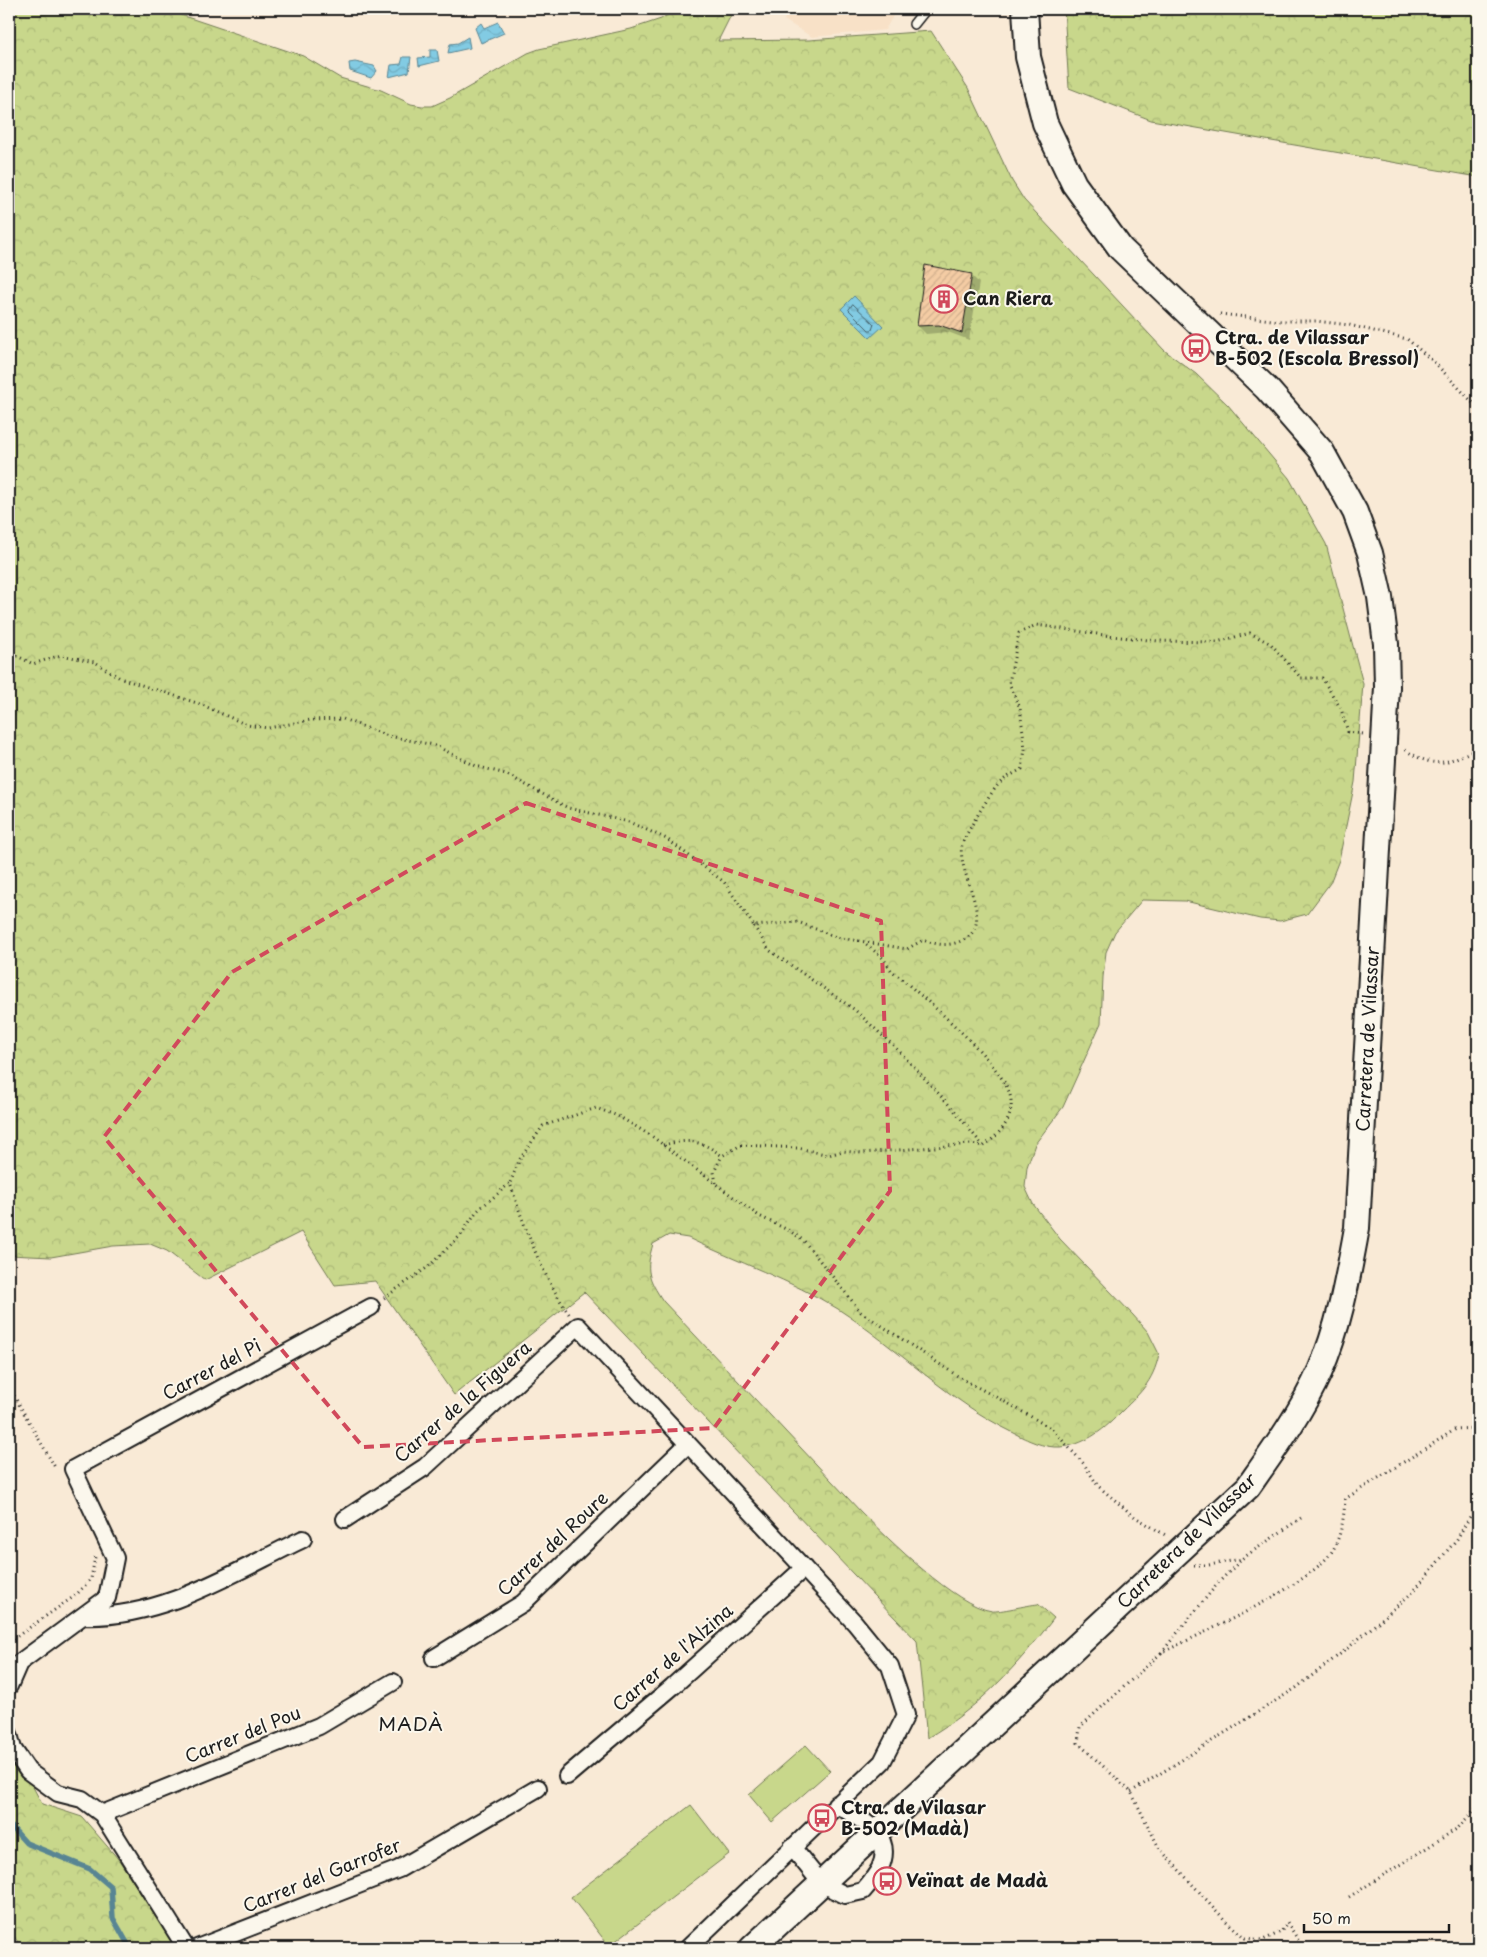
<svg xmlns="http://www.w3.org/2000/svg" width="1487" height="1957" font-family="'Playpen Sans',sans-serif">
	<defs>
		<pattern id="forest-crowns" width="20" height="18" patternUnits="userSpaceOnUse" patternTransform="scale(1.25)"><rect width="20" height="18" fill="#c8d78b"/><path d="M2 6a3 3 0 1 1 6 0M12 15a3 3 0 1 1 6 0" fill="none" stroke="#abb877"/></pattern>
		<pattern id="water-waves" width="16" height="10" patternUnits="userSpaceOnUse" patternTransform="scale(1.25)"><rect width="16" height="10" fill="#82cbe3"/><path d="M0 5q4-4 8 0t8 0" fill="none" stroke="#70aec2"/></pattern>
		<pattern id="building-hatch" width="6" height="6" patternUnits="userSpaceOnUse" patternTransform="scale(1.25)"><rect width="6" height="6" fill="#f4cca4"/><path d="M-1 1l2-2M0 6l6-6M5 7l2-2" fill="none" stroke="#d1af8d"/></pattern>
	</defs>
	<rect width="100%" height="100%" fill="#f9ead6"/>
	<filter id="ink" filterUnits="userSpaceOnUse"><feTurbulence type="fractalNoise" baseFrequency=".02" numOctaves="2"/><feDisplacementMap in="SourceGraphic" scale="10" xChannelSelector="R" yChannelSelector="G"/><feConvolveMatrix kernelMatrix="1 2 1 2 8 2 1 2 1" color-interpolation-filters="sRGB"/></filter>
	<g filter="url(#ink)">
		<path fill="#f8e1c7" d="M790,9H897L885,30L812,37L784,20Z"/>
		<path fill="#c8d78b" stroke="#727a54" d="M806,1745L830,1771L772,1822L749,1795Z
			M691,1805L729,1854L609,1946L571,1897Z"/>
		<path fill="url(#forest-crowns)" stroke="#727a54" d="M9,9H163L303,56L340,78L381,90L411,104L422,106H432L450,98L528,53L539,49L631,29L661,19L677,9H734L718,41L809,40L931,31L968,88L1012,181L1024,200L1164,350L1196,374L1228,405L1289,478L1326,544L1363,684L1355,782L1339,860L1330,883L1307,914L1280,921L1260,919L1185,901L1142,900L1115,932L1106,952L1103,977L1101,1023L1063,1107L1035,1144L1027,1167L1025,1187L1033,1204L1060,1239L1133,1315L1148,1332L1159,1354C1153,1383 1139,1394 1118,1415C1103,1431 1082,1446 1060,1447C1044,1448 1027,1440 1014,1433C948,1401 898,1348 838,1309C791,1280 737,1262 688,1238L669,1235L653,1244C645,1271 648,1278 663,1301L861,1512C889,1539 955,1606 992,1611C999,1612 1027,1605 1038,1604L1054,1618C1017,1666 980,1707 927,1738L917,1641L584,1292L454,1395L375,1281L335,1285L301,1232L205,1280L167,1251L150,1244L113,1246L51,1257L9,1255Z
			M1064,9H1478V177L1151,120L1069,88Z
			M9,1746L13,1749L42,1804L82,1817L119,1860L176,1948H22L9,1929Z"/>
		<path fill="url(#water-waves)" stroke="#598593" d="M498,22L504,33L481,43L475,28L481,23L484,28Z
			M468,37L470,48L448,53L450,44L458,43Z
			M430,50H437L439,61L419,66L418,58L430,57Z
			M403,57H411L409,72L389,77L391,65L401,64Z
			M355,62L374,66L377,71L371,78L350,71L349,63Z
			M854,296L883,326L870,338L841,309Z"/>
		<path fill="#0003" d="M971,275L979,283L969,340L948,332L926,334L918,326Z
			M1476,1238H1478V1258L1473,1253Z"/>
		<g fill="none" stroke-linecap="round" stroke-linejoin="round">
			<path stroke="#45626c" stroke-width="1" d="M853,304L874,324L872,330H869L849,310Z"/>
			<path stroke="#598593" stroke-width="5.5" d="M9,1824L26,1843L90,1869L111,1887L113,1918L130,1948"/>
		</g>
		<path fill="url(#building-hatch)" stroke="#1c1c1c" d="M925,265L972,274L962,333L939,325L917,326Z"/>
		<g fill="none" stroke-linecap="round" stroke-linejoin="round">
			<g stroke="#1c1c1c" stroke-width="12">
				<path id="lane" d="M914,24L926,9"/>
			</g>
			<g stroke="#1c1c1c" stroke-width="20">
				<path id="street" d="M345,1519L425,1467L578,1326L855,1623L890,1666L906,1715L882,1762L688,1948
					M83,1616C162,1619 234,1572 303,1539
					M434,1658L523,1603L688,1444
					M9,1686L19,1663L107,1598L115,1558L73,1469L371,1307
					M9,1734L13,1749L28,1771L58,1793L82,1799L102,1814L186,1948
					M567,1776L672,1687L804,1568
					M102,1814L319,1726L393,1682
					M792,1847L821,1883L845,1895L863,1891C869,1884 876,1876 880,1868C896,1833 859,1819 836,1804
					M197,1948L399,1869L538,1788"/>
			</g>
			<g stroke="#1c1c1c" stroke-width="28">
				<path id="secondary" d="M752,1948L1248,1487C1274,1450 1301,1413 1320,1371C1340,1325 1348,1276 1357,1228L1387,687L1386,644L1380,597L1370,553L1355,512L1322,452L1267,389L1121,249L1074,184L1045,123L1028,57L1025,9"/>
			</g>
			<path stroke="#1c1c1c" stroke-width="3" stroke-dasharray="1 4" stroke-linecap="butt" d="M1220,314L1281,321H1316L1349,325L1407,339L1434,362L1478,408
				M9,663L17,656L33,664L61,655L95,662L120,678L200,704L247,725L268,728L311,720L343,719L388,736L434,745L476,766L506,774L568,808L629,822L667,839L724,882L754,926L798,922L836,937L907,949L923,940C938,945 948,947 963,940C997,923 956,873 962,845C964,836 990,794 997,786C1004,778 1013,774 1022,769L1025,749L1020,708L1009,683L1019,633L1036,625L1111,636L1158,641L1217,642L1250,633L1271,644L1301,678H1322L1341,709L1348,732L1363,734
				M1405,750C1439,771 1444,762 1478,749
				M754,926L769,950L855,1010L899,1051L954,1110L983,1146
				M663,1145C688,1139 700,1139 722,1156L741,1145L798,1148L829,1155L843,1151L862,1153L971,1144L984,1146C999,1134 1013,1121 1011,1100C1008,1066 918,993 891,970L883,958L865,943
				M716,1183L714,1172L722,1156
				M384,1298L428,1267L461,1235L476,1212L510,1183
				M569,1314C541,1273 525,1229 510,1183L520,1159L543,1126L596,1108L618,1116L650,1135L759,1216L790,1231L804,1241L861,1312L962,1379L1011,1405L1052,1429L1084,1464L1098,1486L1135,1517L1167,1536
				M9,1387L56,1469
				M1301,1518L1243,1558L1219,1582L1161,1653C1200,1634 1315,1584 1334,1548C1342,1532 1344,1516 1345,1499L1456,1429L1478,1428
				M1194,1565H1209L1242,1559
				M9,1642L76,1595L91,1579L95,1557
				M1161,1653L1080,1727L1078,1743L1131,1792L1159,1848L1225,1920L1245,1938L1263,1940L1281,1932L1287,1922L1303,1948
				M1131,1792L1296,1688L1348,1648L1413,1592L1457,1539L1478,1503
				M1349,1897L1458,1828L1478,1806"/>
			<use href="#lane" stroke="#fbf7ec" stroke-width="9"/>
			<use href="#street" stroke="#fbf7ec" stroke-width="16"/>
			<use href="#secondary" stroke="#fbf7ec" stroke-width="24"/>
		</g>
	</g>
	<path fill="none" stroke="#d1495b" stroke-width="4" stroke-dasharray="10 6" stroke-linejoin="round" d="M526,803L881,921L890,1191L714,1428L363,1447L104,1137L232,972Z"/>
	<defs>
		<g id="building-ring" transform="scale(1.4375)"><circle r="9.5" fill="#fbf7ec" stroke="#d1495b" stroke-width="1.5"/><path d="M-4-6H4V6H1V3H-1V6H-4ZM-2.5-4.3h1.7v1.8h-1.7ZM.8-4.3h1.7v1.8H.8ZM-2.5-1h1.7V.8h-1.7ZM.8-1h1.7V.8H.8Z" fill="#d1495b"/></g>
		<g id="bus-ring" transform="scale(1.4375)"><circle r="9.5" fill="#fbf7ec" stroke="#d1495b" stroke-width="1.5"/><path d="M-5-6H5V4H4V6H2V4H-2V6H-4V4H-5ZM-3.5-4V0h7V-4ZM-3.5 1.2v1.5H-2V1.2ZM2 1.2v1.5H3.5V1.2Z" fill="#d1495b"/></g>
	</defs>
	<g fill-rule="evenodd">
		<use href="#building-ring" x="944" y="299"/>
		<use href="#bus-ring" x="1196" y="348"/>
		<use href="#bus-ring" x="822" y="1818"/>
		<use href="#bus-ring" x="887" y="1881"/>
	</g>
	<g text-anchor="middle" stroke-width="4" stroke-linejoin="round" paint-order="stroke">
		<g font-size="18" font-weight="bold" fill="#1c1c1c" stroke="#fbf7ec" text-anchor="start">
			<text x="963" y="305">Can Riera</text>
			<text x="1215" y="344">Ctra. de Vilassar<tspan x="1215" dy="21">B-502 (Escola Bressol)</tspan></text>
			<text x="841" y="1814">Ctra. de Vilasar<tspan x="841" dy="21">B-502 (Madà)</tspan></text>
			<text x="906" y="1887">Veïnat de Madà</text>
		</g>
		<g font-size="18" fill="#1c1c1c" stroke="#fbf7ec">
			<text transform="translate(1368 1039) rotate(-87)" y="6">Carretera de Vilassar</text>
			<text transform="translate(212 1370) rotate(-28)" y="6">Carrer del Pi</text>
			<text transform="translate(463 1402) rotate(-41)" y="6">Carrer de la Figuera</text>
			<text transform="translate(1187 1541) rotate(-44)" y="6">Carretera de Vilassar</text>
			<text transform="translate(553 1544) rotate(-43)" y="6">Carrer del Roure</text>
			<text transform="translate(673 1658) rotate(-41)" y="6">Carrer de l'Alzina</text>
			<text transform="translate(243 1735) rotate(-22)" y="6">Carrer del Pou</text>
			<text transform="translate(322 1876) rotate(-22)" y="6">Carrer del Garrofer</text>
		</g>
		<g font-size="19" letter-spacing="1" fill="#1c1c1c" stroke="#fbf7ec">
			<text x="411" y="1731">MADÀ</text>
		</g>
	</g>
	<rect width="1487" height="1957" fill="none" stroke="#fbf7ec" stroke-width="30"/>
	<rect x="15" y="15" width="1457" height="1927" fill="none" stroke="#1c1c1c" stroke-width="2" filter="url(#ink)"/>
	<path d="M1304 1924v8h145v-8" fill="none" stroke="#1c1c1c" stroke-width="2.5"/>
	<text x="1312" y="1924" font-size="15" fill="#1c1c1c" stroke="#fbf7ec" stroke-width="4" paint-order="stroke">50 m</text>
</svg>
